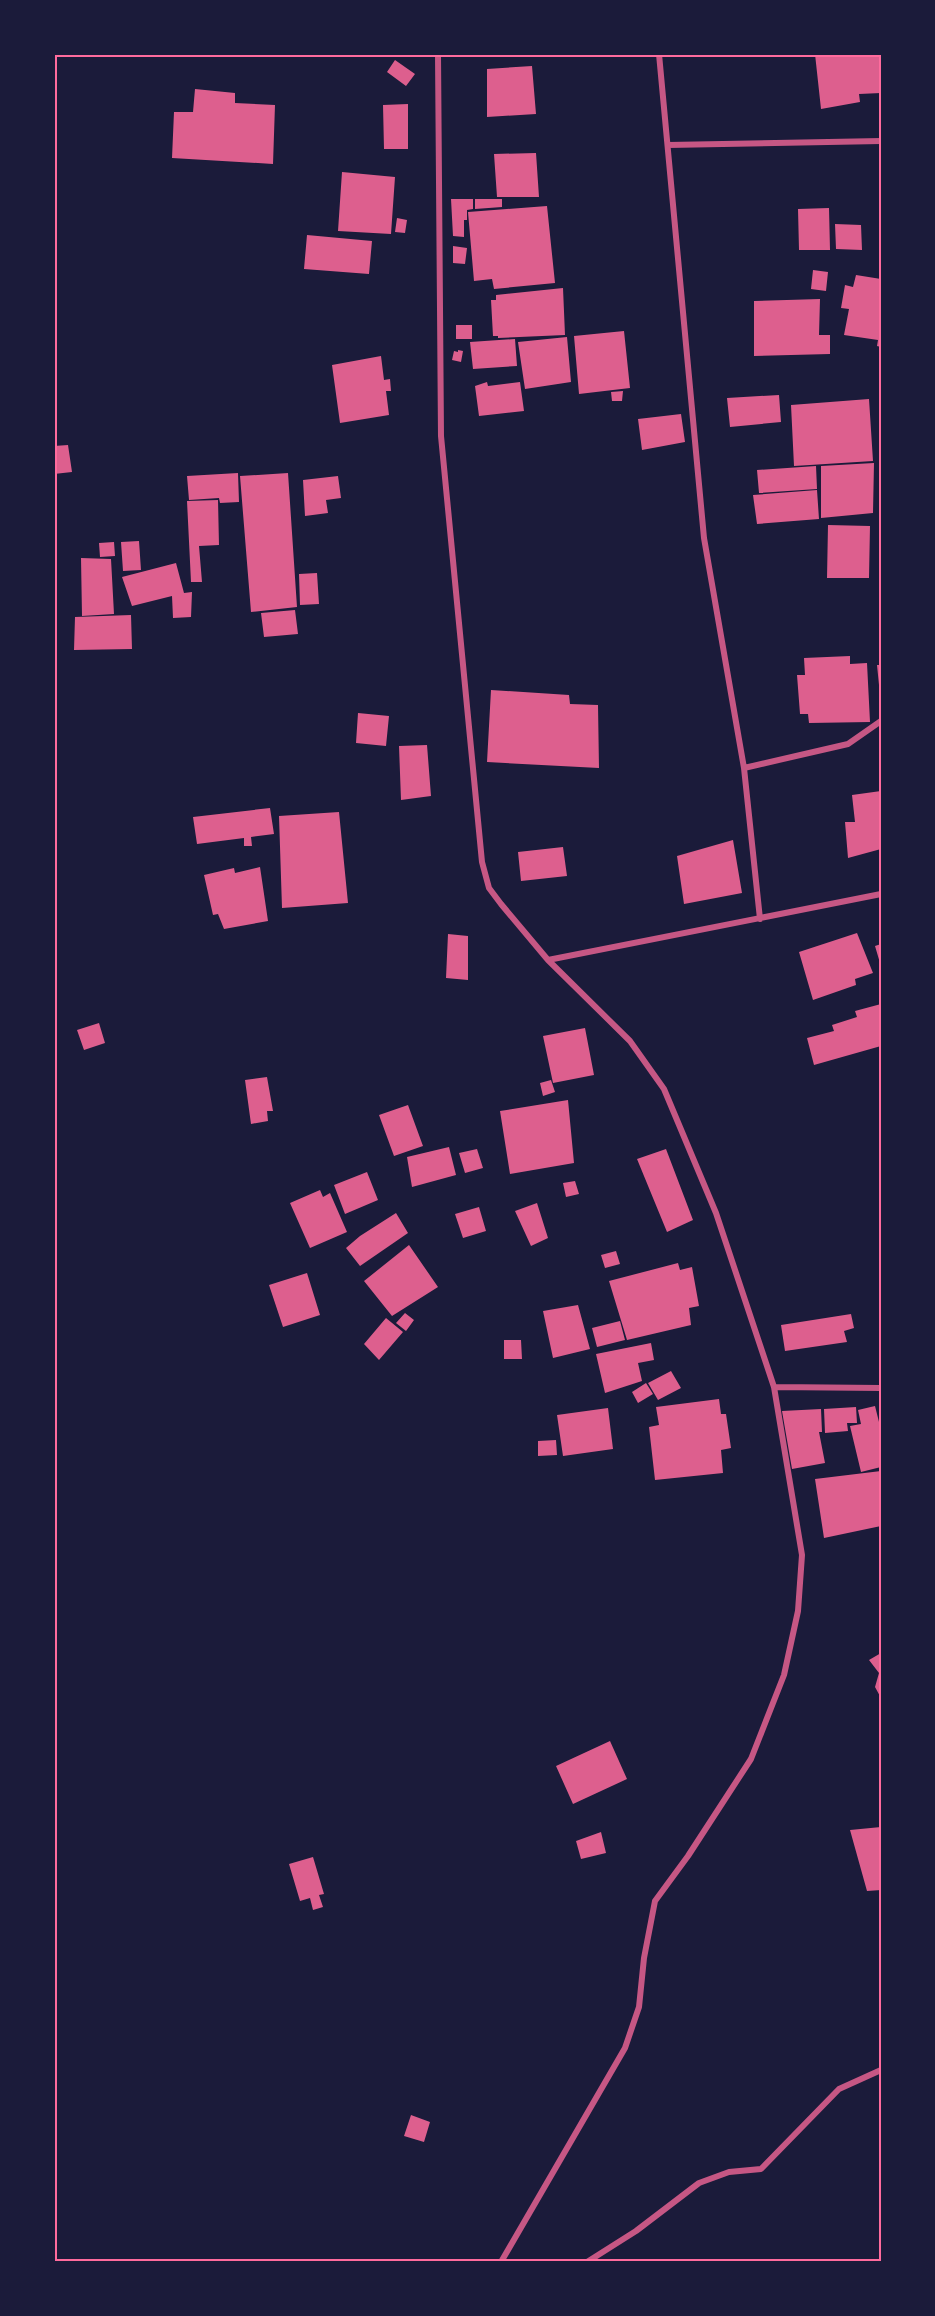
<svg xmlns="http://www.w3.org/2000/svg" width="935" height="2316" font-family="'Open Sans',sans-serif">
	<rect width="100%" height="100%" fill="#1b1b3a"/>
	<path fill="#dd5f8e" d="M815,54H881V93L859,94L860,102L821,109Z
		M395,60L415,74L406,86L387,72Z
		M532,66L536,114L487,117V69Z
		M195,89L235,93V103L275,105L273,164L172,158L174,112H193Z
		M408,104V149H384L383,105Z
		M536,153L539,197H497L494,154Z
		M342,172L395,177L391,234L338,231Z
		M451,199H473V209L467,210V220H464V237L453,236Z
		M475,199H502V207L475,209Z
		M547,206L555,283L494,289L492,279L474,281L468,212Z
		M829,208L830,250H799L798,209Z
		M397,218L407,220L405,233L395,232Z
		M835,224L861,225L862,250L836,249Z
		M307,235L372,241L369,274L304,269Z
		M453,246L467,248L465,264L453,263Z
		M813,270L828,272L826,291L811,289Z
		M856,275L881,279V347L877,346L878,340L844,335L849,309L841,308L845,285L853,287Z
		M563,288L565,335L498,338V336H493L491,300H496V295Z
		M820,299L819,335H830V354L754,356V301Z
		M456,325H472V339H456Z
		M624,331L630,388L579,394L574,336Z
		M567,337L571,382L525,389L518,342Z
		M515,339L517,366L473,369L470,342Z
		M458,350L463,351L461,362L452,360L454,351L458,352Z
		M381,356L384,380L390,379L391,391H386L389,415L340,423L332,365Z
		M487,382L488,386L520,382L524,411L479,416L475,386Z
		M623,391L622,401H612L611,392Z
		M779,395L781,422L730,427L727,398Z
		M869,399L873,461L794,466L791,405Z
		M681,414L685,442L642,450L638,419Z
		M68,445L72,472L54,474V446Z
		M874,463L873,513L821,518V466Z
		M816,466L817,489L759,493L757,470Z
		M238,473L239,502L220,503L219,498L189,500L187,476Z
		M288,473L297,607L251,612L240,476Z
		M338,476L341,498L326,500L328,513L305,516L303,480Z
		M817,490L819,519L757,524L753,495Z
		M218,500L219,545L199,546L202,582H191L187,501Z
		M828,525L870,526L869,578H827Z
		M139,541L141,570L123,571L121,542Z
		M114,542L115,556L100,557L99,543Z
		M81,558L111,559L114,614L82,616Z
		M176,563L184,593L192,592L191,617L173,618L172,596L132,606L122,577Z
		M317,573L319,604L300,605L299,574Z
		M295,610L298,634L264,637L261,613Z
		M131,615L132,649L74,650L75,617Z
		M850,656V664L867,663L870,722L809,723L808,714H800L797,675H805L804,658Z
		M877,665H881V684L879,685Z
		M491,690L569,695L570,704L598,705L599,768L487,762Z
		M358,713L389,716L386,746L356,743Z
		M427,745L431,796L401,800L399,746Z
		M881,791V849L848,858L845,822H855L852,795Z
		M270,808L274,834L251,837L252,846H244V838L197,844L193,817Z
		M339,812L348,903L282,908L279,816Z
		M733,840L742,893L684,904L677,856Z
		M563,847L567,876L521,881L518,852Z
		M260,867L268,921L224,929L218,914L213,915L204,875L234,868L235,873Z
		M857,933L873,973L855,979L856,985L813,1000L799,952Z
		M448,934L468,936V980L446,978Z
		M881,944V963H880L875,946Z
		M881,1004V1046L814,1065L807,1038L834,1031L832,1025L857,1017L855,1011Z
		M99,1023L105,1043L84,1050L77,1030Z
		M585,1028L594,1075L553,1083L543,1036Z
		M267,1077L273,1111H267L268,1121L251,1124L245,1080Z
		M551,1080L555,1092L543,1096L540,1083Z
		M568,1100L574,1163L510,1174L500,1111Z
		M408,1105L423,1146L394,1156L379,1115Z
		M449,1147L456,1175L412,1187L407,1157Z
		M477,1149L483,1168L465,1173L459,1153Z
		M666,1149L693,1220L667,1232L637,1159Z
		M367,1172L378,1200L345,1214L334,1185Z
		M575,1181L579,1194L566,1197L563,1183Z
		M320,1190L323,1197L330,1193L347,1232L310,1248L290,1203Z
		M537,1203L548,1238L531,1246L515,1211Z
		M479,1207L486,1231L463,1238L455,1214Z
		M396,1213L408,1233L360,1266L346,1248L360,1236Z
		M409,1245L438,1287L392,1316L364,1281Z
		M616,1251L620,1264L605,1268L601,1255Z
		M678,1263L680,1270L692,1267L699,1306L689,1308L691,1325L627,1340L609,1281Z
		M307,1273L320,1315L283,1327L269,1285Z
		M578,1305L590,1349L553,1358L543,1311Z
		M405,1313L414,1320L406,1331L396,1323Z
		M851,1314L854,1328L844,1331L847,1342L785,1351L781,1325Z
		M386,1318L403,1332L379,1360L364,1344Z
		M620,1321L625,1340L597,1347L592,1328Z
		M504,1340H521L522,1359H504Z
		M651,1343L654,1360L638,1363L642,1381L605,1393L596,1354Z
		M671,1371L681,1388L658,1400L648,1383Z
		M646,1383L653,1394L638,1403L632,1392Z
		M719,1399L721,1414H726L731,1448L721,1450L723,1473L655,1480L649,1427L659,1425L656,1407Z
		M875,1406L881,1430V1467L861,1472L850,1426L861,1424L858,1410Z
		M856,1407L857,1423H847L848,1431L825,1433L824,1409Z
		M608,1408L613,1449L563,1456L557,1415Z
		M821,1409L822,1432H819L825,1463L792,1469L782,1411Z
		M556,1440L557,1455L538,1456V1441Z
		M881,1471V1526L824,1538L815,1479Z
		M881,1653V1698L875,1687L879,1673L869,1660Z
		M610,1741L627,1779L573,1804L556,1766Z
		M881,1827V1890L867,1891L850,1830Z
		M601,1832L606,1853L581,1859L576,1841Z
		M313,1857L324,1894L319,1895L323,1907L313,1910L310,1898L300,1901L289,1864Z
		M411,2115L430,2122L424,2142L404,2136Z"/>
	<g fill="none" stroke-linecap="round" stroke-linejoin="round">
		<path stroke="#c65784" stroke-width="6" d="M438,54L441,436L482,862L489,888L501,904L548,960L630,1041L664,1089L716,1213L774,1387L802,1555L798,1611L784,1675L751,1759L688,1856L655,1901L644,1958L639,2007L625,2048L501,2262
			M659,54L704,538L744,768L760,919
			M668,145L881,141
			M744,768L848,744L881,721
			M548,960L881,894
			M774,1387L881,1388
			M587,2262L636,2231L699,2183L729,2172L761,2169L839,2089L881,2070"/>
	</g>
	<rect width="935" height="2316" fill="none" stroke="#1b1b3a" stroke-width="111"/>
	<rect x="56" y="56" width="824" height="2204" fill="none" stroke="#ff6b9d" stroke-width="2"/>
</svg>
